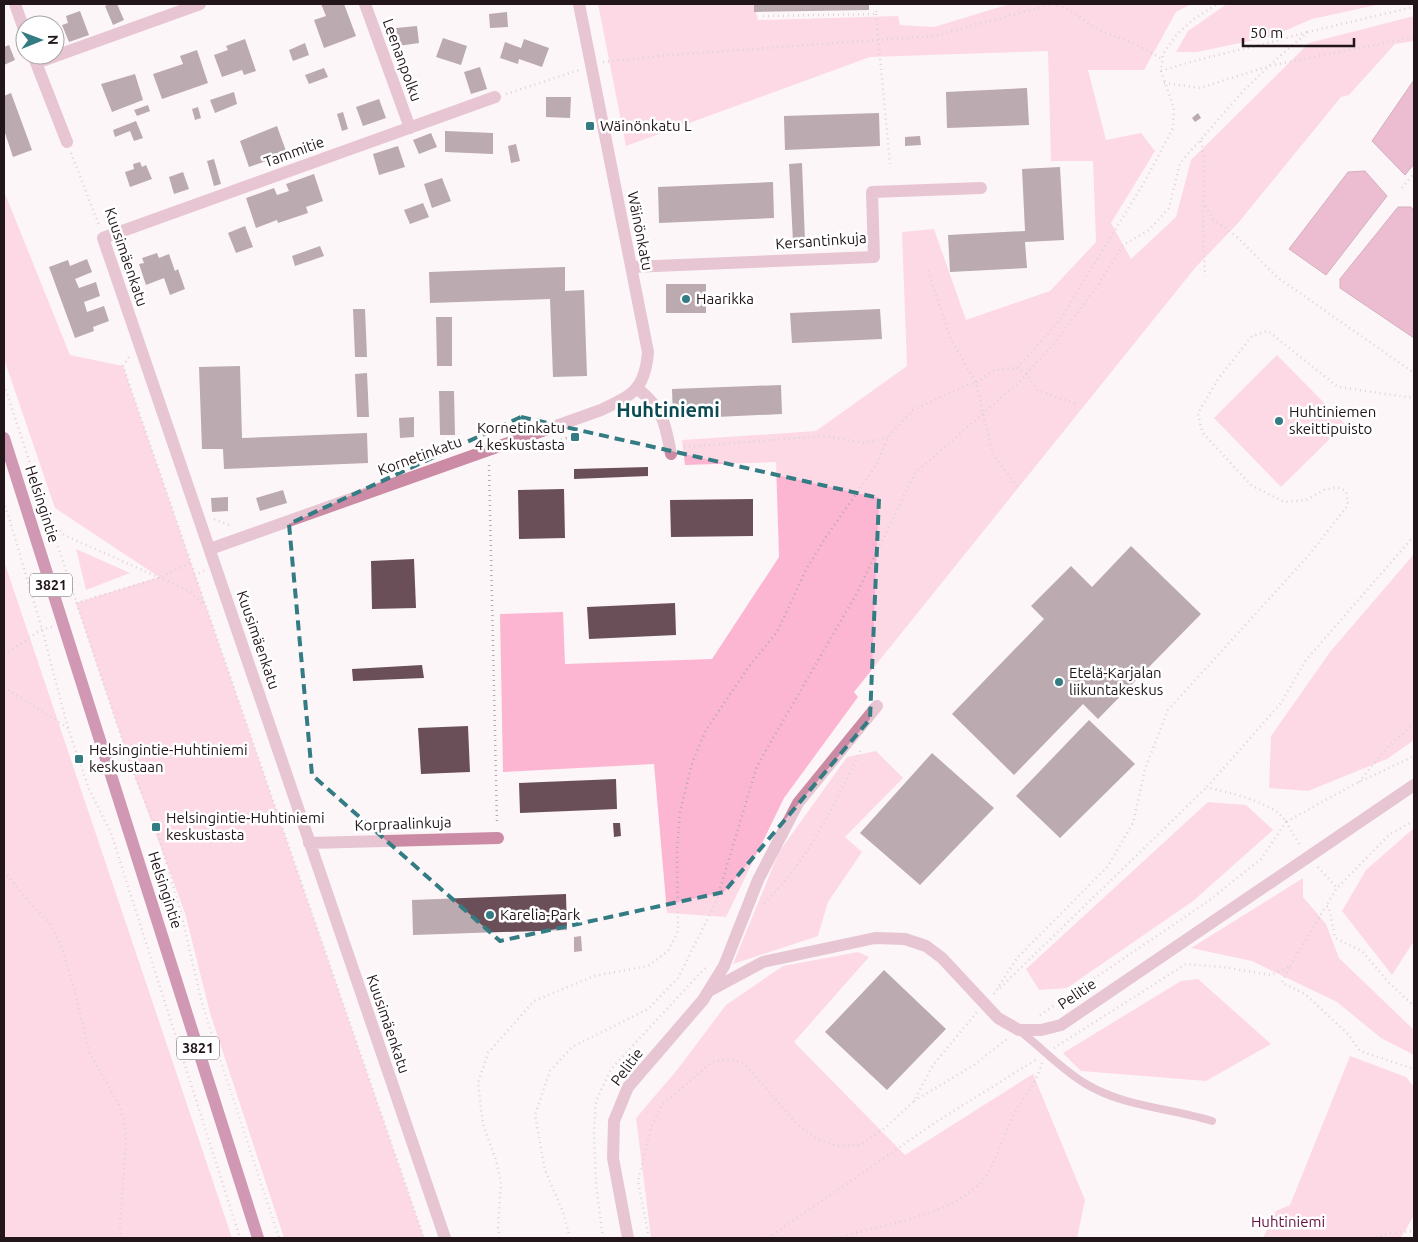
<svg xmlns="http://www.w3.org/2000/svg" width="1418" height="1242" font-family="Ubuntu,sans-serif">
	<rect width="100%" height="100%" fill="#fdf6f8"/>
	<path fill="#fdb6d1" d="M598,4H754L758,20L898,16L900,25L934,27L1010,4H1191L1176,12L1144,70H1088L1106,140L1141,133L1155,151L1111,223L1131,259L1176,217L1191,160L1309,43L1414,16V41L1395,44L1349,95L1341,97L1239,222L1195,268L854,692L858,697L784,798L726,917L667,913L654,764L503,772L500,614L563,612L565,664L712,659L779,557L776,462L685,465L682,440L816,431L907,366L902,232L934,229L966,320L1050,291L1096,242L1093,161H1051L1048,51L870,57L626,146Z
		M1227,4H1381L1312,19L1273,36L1197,52H1176L1188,31Z
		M4,191L70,355L123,366L424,1238H284L210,1013L185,913L133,772L76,603L159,577L55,508L4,359Z
		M1277,355L1345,424L1281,487L1214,418Z
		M76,549L130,573L86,590Z
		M1414,554V740L1387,759L1308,791L1269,788L1271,736L1330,652Z
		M4,561L232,1238H4Z
		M876,751L903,778L845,837L862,852L828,902L818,936L733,964L779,852L847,757Z
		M1208,802L1246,805L1273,830L1193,901L1067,988L1039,990L1026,969Z
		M1414,828V941L1392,975L1342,911L1366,870Z
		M1303,878V897L1326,924L1339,958L1414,1030V1055L1381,1038L1337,1002L1252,961L1191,948Z
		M858,952L869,957L794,1042L905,1155L1033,1074L1085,1200L1077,1238H651L636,1118L677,1070L726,1005L783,966Z
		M1198,979L1271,1044L1206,1081L1081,1071L1063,1053L1181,981Z
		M1350,1056L1406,1077L1414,1087V1215L1401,1238H1263L1276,1211L1290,1205Z"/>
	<path fill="#d7779f" stroke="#a15a77" d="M1414,80V164L1405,175L1372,141Z
		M1365,171L1387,196L1326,275L1289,249L1348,172Z
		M1398,207H1411L1414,210V338L1340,288V279Z"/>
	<path fill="#6a4f59" d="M110,4H117L124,20L113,25L105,6Z
		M321,4H344L356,36L324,48L314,20L326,16Z
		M754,4H869V10L754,12Z
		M80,11L89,35L69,42L62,25L68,23L66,16Z
		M507,12L508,27L490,28L489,14Z
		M417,26L419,43L398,46L396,28Z
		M443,38L467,46L461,65L436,57Z
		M245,39L256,71L244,75L242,70L222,77L214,55L228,50L226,46Z
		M524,39L549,48L542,67L519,59L518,64L500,58L505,42L521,48Z
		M305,43L309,55L293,61L289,50Z
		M9,45L15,60L4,65V47Z
		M197,50L208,83L162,99L153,74L183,64L180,56Z
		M480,67L487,89L471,94L464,72Z
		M324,68L328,77L309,84L305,75Z
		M135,74L143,100L112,112L101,84Z
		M1027,88L1029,125L947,128L946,92Z
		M234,92L237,104L215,113L210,100Z
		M11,93L32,150L13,157L4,130V96Z
		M546,97H571L570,118L546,117Z
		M379,99L386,118L363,126L356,107Z
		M148,105L150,111L137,116L134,110Z
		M198,107L201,118L195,120L192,109Z
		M343,112L348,129L342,131L337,114Z
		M879,113L880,146L785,150L784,116Z
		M1198,113L1201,118L1195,122L1192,118Z
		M136,121L143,138L134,141L130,131L115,137L113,130Z
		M277,126L286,151L274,155L275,158L249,167L240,141Z
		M445,131L493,133V154L445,152Z
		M431,133L437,147L419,154L413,140Z
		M920,136L921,145L905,146V137Z
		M516,144L520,161L511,163L508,146Z
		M398,146L405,167L379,175L373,154Z
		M214,159L221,184L214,186L207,161Z
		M140,162L142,167L146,165L152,179L130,187L125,172L134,169L133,164Z
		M802,163L805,242H793L789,164Z
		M1060,167L1064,240L1025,242L1027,268L950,272L948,235L1025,231L1022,169Z
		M183,172L189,189L174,194L169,177Z
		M314,174L323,201L306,207L308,213L278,223L277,220L256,228L246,198L274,188L277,195L289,191L286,184Z
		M442,178L451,201L432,208L424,184Z
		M773,182L774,218L659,223L658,187Z
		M423,203L429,217L410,224L404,210Z
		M245,226L253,247L236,253L228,233Z
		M320,246L324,256L295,266L292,256Z
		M157,253L159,258L169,254L175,271L178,269L185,289L170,295L164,278L146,285L139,264L144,263L142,258Z
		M87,259L92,272L75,279L79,288L96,282L100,296L84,302L87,312L104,306L109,321L93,327L94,331L75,338L49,267L68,260L70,266Z
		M565,267V291L584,290L587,376L553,377L550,299L430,303L429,272Z
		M666,284H706V313H666Z
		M353,309H365L367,357H355Z
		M880,309L882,339L792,343L790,313Z
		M436,317H452V366H437Z
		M240,366L242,438L367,433L368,463L224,469L223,449H202L199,367Z
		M367,373L369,417H357L355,374Z
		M781,385L782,414L673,419L672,389Z
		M439,391H454L455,435H440Z
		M414,417V437L400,438L399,418Z
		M648,467V476L574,479V469Z
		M564,489L565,538L519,539L518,490Z
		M283,490L287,503L260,511L256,498Z
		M228,497V511L212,512L211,498Z
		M753,499V536L671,537L670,500Z
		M1131,546L1201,614L1098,719L1083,704L1014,775L952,714L1044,619L1031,606L1071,566L1092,587Z
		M414,559L416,608L372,609L371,561Z
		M675,603L676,635L589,639L587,607Z
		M422,665L424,678L353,681L352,669Z
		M1089,720L1135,764L1060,838L1016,796Z
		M468,726L470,772L421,774L418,728Z
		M932,753L994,808L920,885L860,833Z
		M616,779L617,809L520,813L519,783Z
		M613,823H620L621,836L614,837Z
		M566,894L567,930L413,935L412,900Z
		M581,936L582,951L574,952V937Z
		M884,970L946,1029L887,1090L825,1032Z"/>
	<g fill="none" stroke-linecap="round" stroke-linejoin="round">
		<path stroke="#b3aaad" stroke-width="2.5" stroke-dasharray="1 4" stroke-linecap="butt" d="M876,14L890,164
			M763,16L876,14V7
			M603,62L669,55L934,36L1053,4L1068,9L1097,29L1135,44L1162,59
			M1161,71C1209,55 1258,47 1307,32
			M1164,83L1200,88L1269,66L1414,37
			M506,94L579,70
			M1201,141L1204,157L1203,238L1205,276
			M71,153L99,225
			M1402,188L1414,173
			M1205,206L1213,219L1236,236L1277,277L1414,373
			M928,271L951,339L976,383L993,455L1019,489
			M129,357L123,366L424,1238
			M1017,368L1027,374L1037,390L1077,404
			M4,385L133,772L156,827L180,909L203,1007L279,1238
			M561,440L589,430
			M684,447L823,436L865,443L888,437
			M489,465L497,824
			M4,501L42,629L68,728L89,789L111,833L240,1238
			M214,519L229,525
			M49,520L64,535L189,591L203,604
			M1414,536L1306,660L1281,703L1207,787C1229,793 1275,802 1286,822L1351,786L1414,756
			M194,575L204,571
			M76,603L159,578L190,563
			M4,655L42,629L52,627
			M4,687L68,728
			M1359,782L1385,750L1414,723
			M1414,821L1390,834L1337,888L1326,906L1329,907L1335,938L1362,951L1390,984L1414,1006
			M1318,867L1337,888
			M4,871L34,908L49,922L61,945L74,988L89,1052L120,1107L124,1119L126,1142L120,1227L121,1238
			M764,903C809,861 835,802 862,748
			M1290,966L1326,906
			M1000,988L1207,787
			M994,994L1017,958L1108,866L1133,823L1145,769L1168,710L1309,555L1348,505L1346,491L1337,487L1324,490L1306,500L1284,502L1251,485L1202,432L1198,413L1218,379L1252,336L1268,331L1338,387L1414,398
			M1040,1015L1207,902L1261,859L1286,822L1301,847
			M1054,1048L1186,964L1223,967L1271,975L1290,966L1282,983L1305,994L1348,1034L1360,1051L1414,1069
			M914,1101L974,1065L1007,1039
			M500,1238L498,1228L501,1182L496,1160L483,1125L478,1083L488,1053L534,1001L594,976L648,966L668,951L678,931L677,849L680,812L692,763L706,730L750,665L777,632L807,568L826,537L877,464L888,437L913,410L967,385L976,383L994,370L1017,368L1060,320L1145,181L1173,128L1174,108L1161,71L1163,54L1177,34L1194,19L1217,4
			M570,1238L563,1212L545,1170L535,1115L550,1071L572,1047L648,1009L678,978L716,902L757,766L857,593L915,473L1021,380L1052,346L1099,284L1123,245L1149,230L1169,208L1180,163L1245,89L1282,54L1308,32L1414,7
			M603,1238L596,1185L594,1132L596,1101L611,1069L705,968
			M649,1238L638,1181L651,1128L661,1106L712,1062L728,1059L744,1063L797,1124L818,1140L837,1146L860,1145L885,1128L914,1101L933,1065L977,1012
			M768,1238L936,1122L1037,1059
			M837,1238C881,1224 957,1216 986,1176C998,1158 1003,1135 1013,1116C1022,1098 1037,1083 1042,1063
			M1376,1238L1390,1233L1414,1231"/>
		<path stroke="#cc8ba4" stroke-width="8" d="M1020,1031C1042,1048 1062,1070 1086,1084C1124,1107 1171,1108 1212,1121"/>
		<path stroke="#cc8ba4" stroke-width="12" d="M15,4L25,32
			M365,4L410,128
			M33,55L67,142
			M36,63L200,4
			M631,267L874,257L872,192L981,188
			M637,388C663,409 665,422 671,454
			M210,549L601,410C633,395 645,389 648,352L579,4
			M309,843L498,838
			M709,991L763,962L875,938L905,939L926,946L942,958L998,1018L1019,1030H1041L1061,1025L1414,785
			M445,1238L103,238L495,97
			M628,1238L613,1158L614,1121L628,1087L703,1000L724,966L758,880L798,803L877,706"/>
		<path stroke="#992660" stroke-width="12" d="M4,438L258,1238"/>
	</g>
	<path d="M0 0H1418V1242H0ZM521,417L879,498L870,719L724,892L500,941L312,775L289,524Z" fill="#fdf6f8" fill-opacity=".55" fill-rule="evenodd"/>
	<path fill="none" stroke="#337c83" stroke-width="4" stroke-dasharray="10 6" stroke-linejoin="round" d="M521,417L879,498L870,719L724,892L500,941L312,775L289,524Z"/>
	<g fill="#337c83" stroke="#fff" stroke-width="2">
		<rect x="585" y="121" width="10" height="10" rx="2.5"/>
		<circle cx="686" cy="299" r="5"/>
		<circle cx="1279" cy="421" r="5"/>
		<rect x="570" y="432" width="10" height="10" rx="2.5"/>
		<circle cx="1059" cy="682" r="5"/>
		<rect x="74" y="754" width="10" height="10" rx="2.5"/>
		<rect x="151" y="822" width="10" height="10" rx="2.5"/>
		<circle cx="490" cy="915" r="5"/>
	</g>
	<g text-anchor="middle" stroke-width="5" stroke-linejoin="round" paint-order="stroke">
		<g fill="#fff" stroke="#645c5f" stroke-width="1">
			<rect x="30" y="573.5" width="42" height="23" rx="4"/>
			<rect x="177" y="1036.5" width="42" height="23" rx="4"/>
		</g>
		<g font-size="14" font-weight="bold" fill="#22161b">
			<text x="51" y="590">3821</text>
			<text x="198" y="1053">3821</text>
		</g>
		<g font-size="15" fill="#22161b" stroke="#fff">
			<text transform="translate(402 60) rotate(70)" y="5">Leenanpolku</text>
			<text transform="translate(294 152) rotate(-20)" y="5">Tammitie</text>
			<text transform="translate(640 231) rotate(79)" y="5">Wäinönkatu</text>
			<text transform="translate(821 241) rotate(-4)" y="5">Kersantinkuja</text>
			<text transform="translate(126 257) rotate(71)" y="5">Kuusimäenkatu</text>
			<text transform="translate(420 456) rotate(-20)" y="5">Kornetinkatu</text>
			<text transform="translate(42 504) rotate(72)" y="5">Helsingintie</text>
			<text transform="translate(258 640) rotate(71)" y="5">Kuusimäenkatu</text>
			<text transform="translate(403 824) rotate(-2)" y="5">Korpraalinkuja</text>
			<text transform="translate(165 890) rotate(72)" y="5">Helsingintie</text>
			<text transform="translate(1077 994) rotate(-34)" y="5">Pelitie</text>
			<text transform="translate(388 1024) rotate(71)" y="5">Kuusimäenkatu</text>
			<text transform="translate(627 1067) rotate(-53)" y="5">Pelitie</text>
		</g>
		<g font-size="15" fill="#22161b" stroke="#fff" text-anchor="start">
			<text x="600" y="131">Wäinönkatu L</text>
			<text x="696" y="304">Haarikka</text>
			<text x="1289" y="417">Huhtiniemen<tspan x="1289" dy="17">skeittipuisto</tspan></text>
			<text x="565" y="433" text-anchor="end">Kornetinkatu<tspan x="565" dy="17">4 keskustasta</tspan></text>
			<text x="1069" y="678">Etelä-Karjalan<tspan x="1069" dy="17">liikuntakeskus</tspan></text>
			<text x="89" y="755">Helsingintie-Huhtiniemi<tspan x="89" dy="17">keskustaan</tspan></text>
			<text x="166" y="823">Helsingintie-Huhtiniemi<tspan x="166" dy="17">keskustasta</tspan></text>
			<text x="500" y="920">Karelia-Park</text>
		</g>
		<g font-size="15" fill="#650d3c" stroke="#fff">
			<text x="1288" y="1227">Huhtiniemi</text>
		</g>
		<g font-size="20" font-weight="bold" fill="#0c4b51" stroke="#fff">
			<text x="668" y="417">Huhtiniemi</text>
		</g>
	</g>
	<rect width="1418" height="1242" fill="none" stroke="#22161b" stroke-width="10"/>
	<g transform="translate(40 40) rotate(89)"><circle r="24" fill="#ffffff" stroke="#a7a2a4"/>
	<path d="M0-4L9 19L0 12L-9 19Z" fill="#337c83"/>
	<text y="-8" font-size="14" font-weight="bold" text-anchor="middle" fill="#22161b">N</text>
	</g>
	<path d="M1243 38v8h111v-8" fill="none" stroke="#22161b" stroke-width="2.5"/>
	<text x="1250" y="38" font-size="15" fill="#22161b" stroke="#ffffff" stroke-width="4" paint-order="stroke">50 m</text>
</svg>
